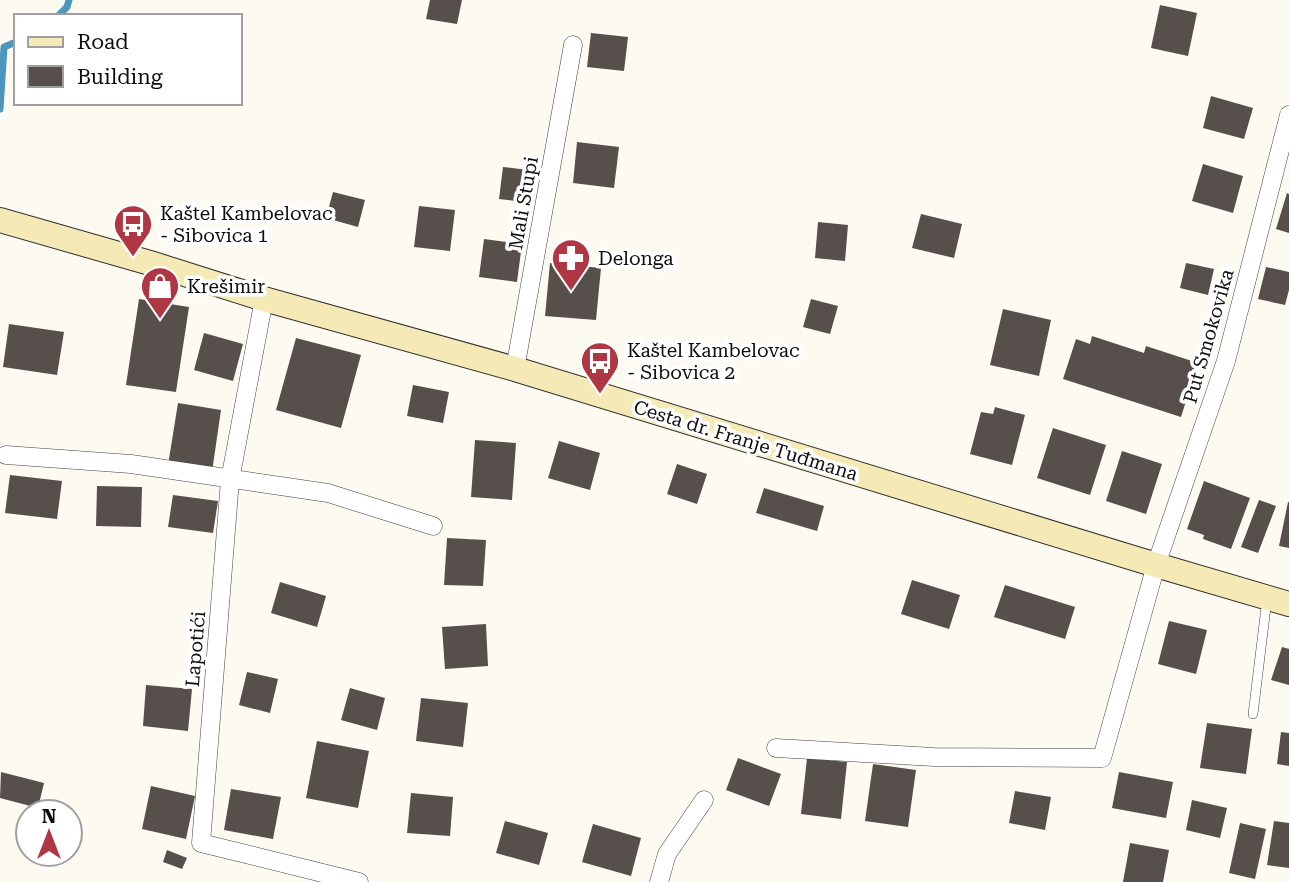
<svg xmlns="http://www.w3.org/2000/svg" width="1289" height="882" font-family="'Roboto Serif',serif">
	<rect width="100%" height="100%" fill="#fdfaf2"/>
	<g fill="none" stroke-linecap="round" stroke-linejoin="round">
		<path stroke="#4c96bd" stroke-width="7" d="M58,16L67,7L69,0
			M0,109L4,47L16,42"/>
	</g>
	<path fill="#564f4c" d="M430,0H462L457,24L426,19Z
		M1160,5L1197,13L1188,56L1151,48Z
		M591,33L628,37L624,71L587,67Z
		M1211,96L1253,108L1244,139L1203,128Z
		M577,142L619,147L614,188L573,183Z
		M1203,164L1243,176L1233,213L1192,201Z
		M503,167L536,171L532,203L499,199Z
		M333,192L365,200L358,227L326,218Z
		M1287,193L1289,194V233L1276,229Z
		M419,206L455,210L450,251L414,247Z
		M921,214L962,224L954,258L912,248Z
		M818,222L848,225L845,261L815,258Z
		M484,239L522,244L517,282L479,277Z
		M550,263L601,268L596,320L545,316Z
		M1186,263L1214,269L1208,295L1180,288Z
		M1266,267L1289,272V290L1285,305L1258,299Z
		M139,299L189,307L176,392L126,385Z
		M811,299L838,306L830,334L803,327Z
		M1003,309L1051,320L1039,376L990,365Z
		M9,324L64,332L57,375L3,367Z
		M204,333L243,344L233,381L194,370Z
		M1092,336L1144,353L1146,346L1198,363L1181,417L1063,379L1076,339L1090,344Z
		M296,338L361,355L341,428L276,410Z
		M413,385L449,392L443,423L407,416Z
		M178,403L221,410L212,472L168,465Z
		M995,407L1025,415L1012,465L970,454L981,412L993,414Z
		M1053,428L1106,445L1090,495L1037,478Z
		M475,440L516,443L512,500L471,497Z
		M559,441L600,453L590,490L548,478Z
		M1122,451L1162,464L1146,514L1106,501Z
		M677,464L707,474L697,504L667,494Z
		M10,475L62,481L57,519L5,513Z
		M1204,481L1250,498L1231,549L1203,539L1204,535L1187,529Z
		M97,486L142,487L141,527L96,526Z
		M764,488L824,506L817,531L756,513Z
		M173,495L218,501L213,533L168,527Z
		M1259,500L1276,506L1258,553L1241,547Z
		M1288,502H1289V548L1279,546Z
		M447,538L486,540L483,586L444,585Z
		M912,580L960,595L949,629L901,614Z
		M280,582L326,596L317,627L271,613Z
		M1005,585L1075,607L1065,639L994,617Z
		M1169,621L1207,630L1196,674L1158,664Z
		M486,624L488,666L445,669L442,627Z
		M1282,647L1289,649V685L1271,680Z
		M247,672L278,679L270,713L239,705Z
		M146,685L192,689L188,731L143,726Z
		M350,688L385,698L377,730L341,720Z
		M421,698L468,703L463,747L416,741Z
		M1207,723L1252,729L1246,774L1200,768Z
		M1281,732L1289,733V766L1277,764Z
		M317,741L369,751L358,808L306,798Z
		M738,758L781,774L769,806L726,790Z
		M807,758L847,762L841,819L801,814Z
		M873,764L916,770L908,827L865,821Z
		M1,772L44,783L38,808L0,798Z
		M1119,772L1173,782L1166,818L1112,808Z
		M151,786L195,796L186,839L142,829Z
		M231,789L281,797L273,839L224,830Z
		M1015,791L1051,797L1045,830L1009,823Z
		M411,793L453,797L450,836L407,833Z
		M1192,800L1227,808L1220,838L1186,830Z
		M505,821L548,833L539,865L496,853Z
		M1274,821L1289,823V868L1267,865Z
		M1240,823L1266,829L1255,879L1229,873Z
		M593,824L641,838L631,876L582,862Z
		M1130,843L1169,850L1163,882H1123Z
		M167,850L187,858L182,869L163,862Z"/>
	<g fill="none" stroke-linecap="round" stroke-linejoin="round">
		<g stroke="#414141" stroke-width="10">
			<path id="service" d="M1253,714L1267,599"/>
		</g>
		<g stroke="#414141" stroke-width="19">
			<path id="minor" d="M264,299L230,480L201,843L359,882
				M515,369L573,45
				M6,455L131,464L328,493L433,526
				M776,748L934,757L1102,758L1156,565L1226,361L1289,115
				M659,882L667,854L704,800"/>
		</g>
		<g stroke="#303030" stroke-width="26">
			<path id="secondary" d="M0,220L150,263L264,299L515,369L1156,565L1289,604"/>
		</g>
		<use href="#service" stroke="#fff" stroke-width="9"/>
		<use href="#minor" stroke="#fff" stroke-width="18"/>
		<use href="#secondary" stroke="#f5eab5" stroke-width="24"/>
	</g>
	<defs>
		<g id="bus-pin" transform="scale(2.0125)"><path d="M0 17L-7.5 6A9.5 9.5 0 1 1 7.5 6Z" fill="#ae3743" stroke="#fff"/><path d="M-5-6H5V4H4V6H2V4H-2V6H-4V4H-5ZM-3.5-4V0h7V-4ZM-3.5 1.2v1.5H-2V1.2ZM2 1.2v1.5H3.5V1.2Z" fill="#fff"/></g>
		<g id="pharmacy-pin" transform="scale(2.0125)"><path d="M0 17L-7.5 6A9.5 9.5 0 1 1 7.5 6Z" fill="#ae3743" stroke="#fff"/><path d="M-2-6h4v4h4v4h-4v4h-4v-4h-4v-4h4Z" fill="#fff"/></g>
		<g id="shop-pin" transform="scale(2.0125)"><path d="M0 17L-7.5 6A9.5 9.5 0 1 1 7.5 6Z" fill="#ae3743" stroke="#fff"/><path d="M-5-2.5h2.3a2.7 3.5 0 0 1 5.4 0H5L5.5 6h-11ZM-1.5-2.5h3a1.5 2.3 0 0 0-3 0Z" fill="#fff"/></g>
	</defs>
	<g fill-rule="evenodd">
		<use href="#bus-pin" x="133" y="224"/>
		<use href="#pharmacy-pin" x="571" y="258"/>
		<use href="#shop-pin" x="160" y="286"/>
		<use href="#bus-pin" x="600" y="361"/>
	</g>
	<g text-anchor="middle" stroke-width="7" stroke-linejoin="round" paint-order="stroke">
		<g font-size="19" fill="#0e0e0e" stroke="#fff">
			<text transform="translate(523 203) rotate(-80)" y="7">Mali Stupi</text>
			<text transform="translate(1208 336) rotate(-74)" y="7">Put Smokovika</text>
			<text transform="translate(746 440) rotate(17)" y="7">Cesta dr. Franje Tuđmana</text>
			<text transform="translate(195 649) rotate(-85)" y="7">Lapotići</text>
		</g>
		<g font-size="19" fill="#0e0e0e" stroke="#fff" text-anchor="start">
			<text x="160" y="220">Kaštel Kambelovac<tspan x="160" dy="22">- Sibovica 1</tspan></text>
			<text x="598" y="265">Delonga</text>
			<text x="187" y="293">Krešimir</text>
			<text x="627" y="357">Kaštel Kambelovac<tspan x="627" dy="22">- Sibovica 2</tspan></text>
		</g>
	</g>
	<rect x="14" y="14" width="228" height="91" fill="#ffffff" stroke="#9f9f9f" stroke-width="2"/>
	<rect x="28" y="37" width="35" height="10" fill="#f5eab5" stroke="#9f9f9f" stroke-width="2"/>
	<text x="77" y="49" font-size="21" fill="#0e0e0e">Road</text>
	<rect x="28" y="66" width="35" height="21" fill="#564f4c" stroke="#9f9f9f" stroke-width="2"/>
	<text x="77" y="84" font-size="21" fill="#0e0e0e">Building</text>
	<g transform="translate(49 833)"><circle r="33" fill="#ffffff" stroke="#9f9f9f" stroke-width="2"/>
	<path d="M0-5L12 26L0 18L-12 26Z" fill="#ae3743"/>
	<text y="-10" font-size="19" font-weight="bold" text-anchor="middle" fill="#0e0e0e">N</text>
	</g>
</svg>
